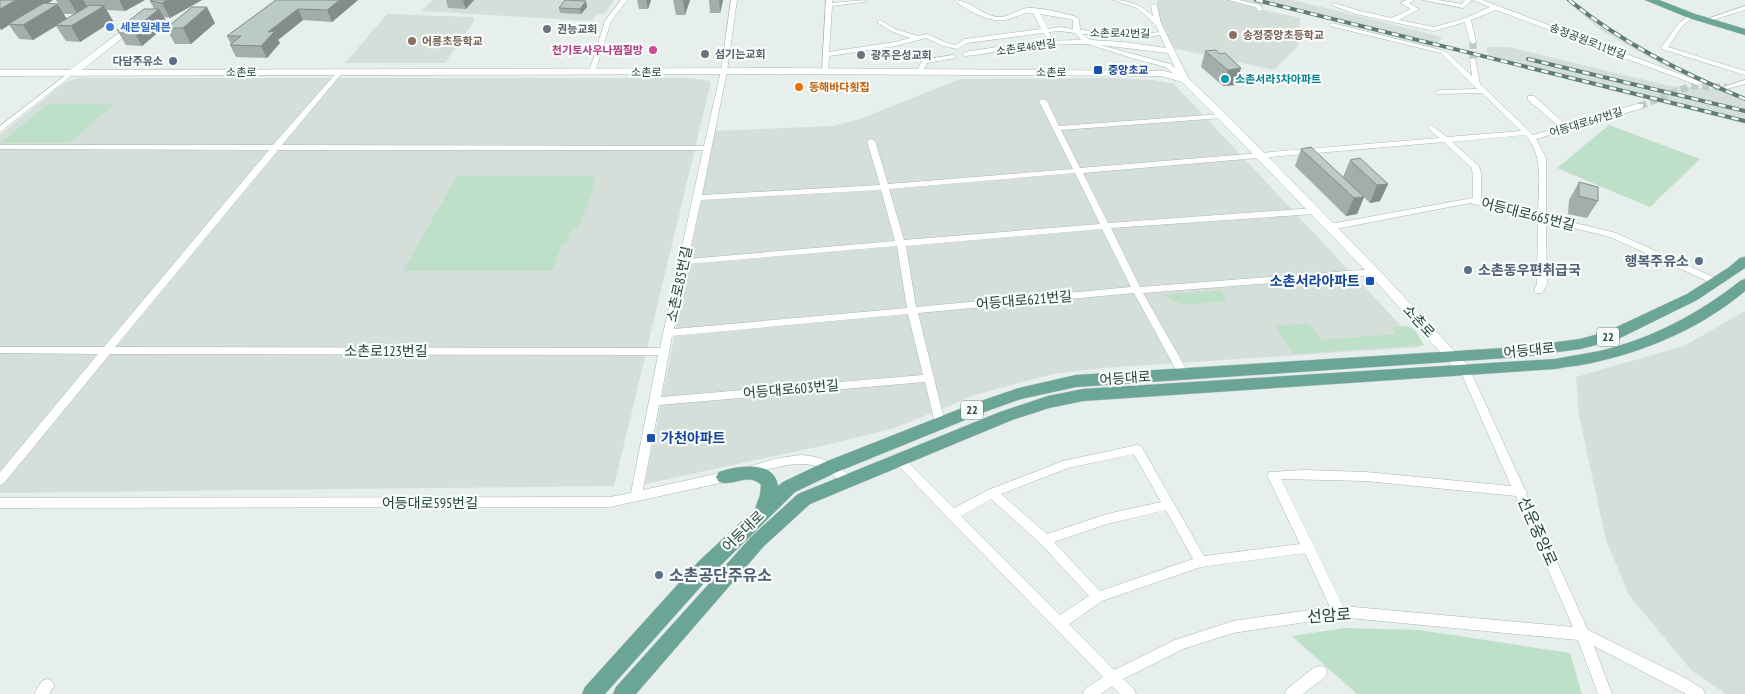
<svg xmlns="http://www.w3.org/2000/svg" width="1745" height="694" font-family="'PT Sans Narrow','Noto Sans KR',sans-serif">
	<rect width="100%" height="100%" fill="#e6efeb"/>
	<path fill="#d4dfda" d="M433,0H614L604,14H597L592,21L421,11Z
		M1157,0H1293L1442,37L1435,48L1259,2L1263,4V10L1300,18L1298,46L1274,70L1173,48L1157,13Z
		M1565,0H1571L1628,42L1685,72L1725,88L1717,90H1727L1745,97V124L1490,60L1486,47H1508L1670,86L1715,89L1661,64L1602,31Z
		M387,14L472,17L475,20L445,63H345Z
		M77,78H689L710,81V86L614,486L0,493V135L64,83Z
		M1115,78L1154,80L1174,84L1421,347L1102,368L1053,374L978,394L895,428L826,445L645,484L715,131L833,126L860,119L960,79Z
		M1745,311V694H1726L1691,670L1629,595L1606,540L1579,415L1576,377L1684,346Z"/>
	<path fill="#bfe0c8" d="M48,104H114L69,143H0Z
		M1609,125L1700,159L1650,207L1557,168Z
		M457,176H594V187L578,229H572L567,244H562L552,271H403Z
		M1221,290L1228,301L1183,305L1162,295Z
		M1309,323L1321,340L1396,334L1392,327C1415,325 1412,326 1424,345L1293,354L1275,326Z
		M1345,628L1420,630L1570,653L1582,694H1357L1292,636Z"/>
	<g fill="none" stroke-linecap="round" stroke-linejoin="round">
		<path stroke="#bfccc8" stroke-width="7" stroke-dasharray="7 4" stroke-linecap="butt" d="M1473,42V59
			M1640,106L1690,86L1727,87"/>
		<g stroke="#a8b8b2" stroke-width="1">
			<path id="street" d="M621,0H627L611,21L595,72L590,73L589,72L605,21Z
				M731,0H737L727,71L702,195L880,185L867,141L871,139L875,141L888,184L1073,169L1039,101L1043,99L1047,101L1059,126L1222,114L1226,116L1222,118L1061,130L1080,168L1439,138L1427,127L1431,125L1447,137L1521,131L1482,93L1437,94L1436,92L1440,90L1477,89L1441,53L1330,26L1329,25L1332,23L1445,51L1472,76L1470,59L1475,58L1480,84L1533,135L1560,127L1528,100V96H1534L1566,125L1637,104H1643V108L1536,139L1546,158V216L1616,233L1720,280L1722,282L1717,285L1714,284L1610,237L1546,221L1547,284L1542,293H1536L1534,291L1537,284L1538,219L1470,203L1330,230L1327,229L1326,227L1330,224L1473,198V174L1471,167L1444,142L1083,173L1108,223L1314,208L1318,211L1314,214L1111,228L1140,287L1374,269L1379,272L1374,275L1143,293L1189,374L1184,378L1180,377L1134,293L918,313L945,423L944,426H936L935,423L925,382L659,405L643,490L729,471L733,473L735,476L733,479L729,481L610,507L0,508V498L610,497L631,493L658,355L110,354L4,483L0,485V472L98,354L0,353V347H104L269,150L0,149V145H273L338,71L340,70L343,72L342,73L282,145L704,146L721,71ZM1525,135C1545,155 1538,189 1538,214L1481,200V174L1479,166L1452,142ZM278,150H703L660,348L115,347ZM1075,173L1100,224L904,240L889,189ZM881,190L895,241L688,259L701,200ZM1102,229L1131,287L916,307L906,246ZM897,246L907,308L674,329L687,264ZM908,314L923,375L661,397L672,336Z
				M826,0H832V3L866,0L863,2L832,6L829,52L895,42L910,38L891,31L878,23V21L880,20L895,29L918,36L927,34L947,43L956,45L965,39L1041,29L1033,13C1024,11 1015,18 1006,20C989,23 966,10 954,0C970,0 981,15 998,17C1008,18 1018,9 1028,8C1038,7 1062,13 1074,16L1079,19L1080,30L1142,34L1159,32L1155,24L1137,8L1113,0C1129,0 1141,5 1153,16L1151,6L1154,4L1157,6L1161,23L1189,80L1182,82L1166,67L1135,59L1088,44L1035,45L975,55L965,56L962,54L965,52L1035,41L1081,40L1075,33L1060,31L1049,32L1051,36L1048,38L1046,37L1043,33L967,43L957,49L943,46L926,38L895,46L829,56L828,71L825,73L822,71ZM1040,14L1070,19L1073,20V29L1060,27L1048,29ZM1082,34L1142,38L1160,35L1166,48L1124,42L1090,40ZM1100,45L1168,53L1175,68L1170,64Z
				M1228,0H1239L1260,5L1263,10L1258,11L1256,7Z
				M1406,0H1415L1409,3L1419,9L1399,20L1434,27L1466,18L1490,7L1473,0H1482L1704,83L1697,85L1496,10L1471,20L1476,42L1473,44L1470,42L1465,22L1434,31L1356,14L1331,5L1334,3L1360,11L1392,18L1411,9L1401,3Z
				M1423,0H1438L1462,4L1465,0H1472L1463,8Z
				M1745,6V10L1713,20L1710,18Z
				M1690,15L1695,16L1683,25L1668,47L1745,71V75L1662,49L1661,48L1679,23Z
				M953,55L956,57L955,58L927,63L922,73L917,72L922,60Z
				M71,71L76,72L0,132V126Z
				M1745,80V84L1727,89L1723,87Z
				M1465,366L1470,370L1524,488L1527,492L1526,494L1588,630L1685,678L1703,689L1705,694H1686L1594,646L1612,694H1598L1578,640L1339,617L1233,633L1183,649L1123,679L1134,689L1136,694H1120L1112,686L1101,694H1083L1085,689L1103,677L948,518L894,461L896,458L900,457L904,458L954,508L988,490L1063,461L1137,445L1141,446L1204,556L1300,544L1267,475L1269,472L1304,470L1366,472L1511,486L1460,370ZM1134,454L1161,502L1107,514L1047,534L1001,494L1068,468ZM1281,479L1366,481L1516,496L1573,627L1343,606ZM991,499L1041,544L1089,596L1060,615L961,516ZM1166,510L1193,559L1100,591L1054,542L1107,524ZM1305,553L1330,607L1233,621L1175,640L1114,670L1069,624L1102,601L1201,567Z
				M801,455C823,456 837,465 854,479L856,482L854,485C844,488 829,469 817,466C795,460 769,469 748,475L744,474L742,471L744,468L779,458Z
				M1320,666L1325,667L1327,672L1325,677L1303,694H1285L1287,689L1315,667Z
				M47,679L52,681L54,686L49,694H34L42,681Z"/>
		</g>
		<g stroke="#a4bbb3" stroke-width="1">
			<path id="secondary" d="M133,22L137,25L136,27L82,70L783,68L1165,71L1188,78L1226,114L1378,269L1472,370L1470,374H1460L1370,275L1218,118L1182,82L1161,76L783,74L0,76V70H70Z"/>
		</g>
		<g stroke="#c2cac8" stroke-width="1">
			<path id="primary" d="M1645,0H1659L1695,14L1745,29V35L1689,18Z
				M1745,257V268L1697,300L1616,340L1580,349L1520,357L1076,387L1021,399L987,411L837,472L795,492L712,574L605,694H582L585,687L698,562L755,509L760,495L761,485C749,472 733,487 719,482L716,477L719,472C737,466 774,459 778,486L783,482L825,462L975,403L1019,388L1076,375L1520,347L1580,339L1606,332L1687,294L1728,268L1740,258Z
				M1745,279V291C1705,325 1652,349 1600,361C1586,365 1570,366 1555,369L1083,401L1049,408L1012,420L810,504L764,546L636,694H613L616,687L752,536L798,494L1000,412L1048,396L1083,389L1555,359C1570,356 1585,354 1600,351C1651,339 1700,313 1740,281Z"/>
		</g>
		<use href="#street" fill="#fff" fill-rule="evenodd"/>
		<use href="#secondary" fill="#fff" fill-rule="evenodd"/>
		<use href="#primary" fill="#6aa596" fill-rule="evenodd"/>
		<g stroke="#5f7d75" stroke-width="4">
			<path id="rail" d="M1256,0L1745,121
				M1569,0C1622,43 1682,73 1745,99
				M1528,59L1745,111"/>
		</g>
		<use href="#rail" stroke="#f7fbf9" stroke-width="2.5" stroke-dasharray="7" stroke-linecap="butt"/>
	</g>
	<path fill="#a1aea9" d="M0,0H53L47,4H58L67,19L74,14H64L56,0H145L125,11L107,10L113,21L80,42L66,41L56,26L33,40L19,39L9,25L1,30Z
		M202,0L170,18L164,17L168,24L142,46L126,45L117,30L154,9L150,1Z
		M276,0H358L332,22L303,20L278,40L280,43L267,58L236,57L230,45L231,44L227,36Z
		M446,0H474L466,9L448,8Z
		M637,0H651L648,9H639Z
		M673,0H690L685,15H676Z
		M709,0H723L720,13H710Z
		M587,7L581,14L560,13L559,8Z
		M215,23L191,44H175L166,28Z
		M1205,51L1220,54L1236,85L1223,86L1201,67Z
		M1301,149L1343,177L1350,160L1388,184L1380,201L1370,203L1364,197L1357,214L1346,216L1295,166Z
		M1579,182L1598,201L1587,218L1568,214L1569,200Z"/>
	<path fill="#838d89" d="M16,0H53L11,24H8L9,25L1,30L0,28V9Z
		M69,0H83L89,9L78,15Z
		M119,0H145L125,11Z
		M167,0H202L170,18L162,3Z
		M340,0H358L332,22L327,10Z
		M464,0H474L466,9L463,1Z
		M646,0H651L648,9Z
		M683,0H690L685,15Z
		M719,0H723L720,13Z
		M586,1L587,7L581,14L580,9Z
		M58,4L67,20L56,25V26L33,40L23,25Z
		M104,6L113,21L80,42L71,26Z
		M207,7L215,23L191,44L183,28Z
		M159,9L168,24L142,46L133,30Z
		M298,9L303,20L278,40L280,43L267,58L261,46L268,32Z
		M1241,68L1236,85L1223,86L1228,70Z
		M1388,184L1380,201L1370,203L1377,185Z
		M1364,197L1357,214L1346,216L1354,198Z"/>
	<path fill="#bbcac4" stroke="#838d89" d="M0,0H16L0,9Z
		M152,0H167L162,3L150,1Z
		M276,0H340L327,10L298,9L268,32L275,31L261,46L230,45L241,36H227Z
		M565,0L586,1L580,9L559,8Z
		M44,3L58,4L23,25L8,24Z
		M90,5L104,6L71,26L56,25Z
		M192,7H207L183,28H166Z
		M144,9H159L133,30H117Z
		M1216,50L1220,54L1225,53L1241,68L1228,70L1205,51Z
		M1311,147L1364,197L1354,198L1301,149Z
		M1360,158L1388,184L1377,185L1350,160Z
		M1579,182L1598,187V201L1579,196Z"/>
	<circle fill="#3f7fe0" stroke="#f7fbf9" stroke-width="2" cx="110" cy="27" r="5"/>
	<g fill="#6b7280" stroke="#f7fbf9" stroke-width="2">
		<circle cx="547" cy="29" r="5"/>
		<circle cx="705" cy="54" r="5"/>
		<circle cx="861" cy="55" r="5"/>
	</g>
	<g fill="#8d6e63" stroke="#f7fbf9" stroke-width="2">
		<circle cx="1233" cy="35" r="5"/>
		<circle cx="412" cy="41" r="5"/>
	</g>
	<circle fill="#d1479c" stroke="#f7fbf9" stroke-width="2" cx="653" cy="50" r="5"/>
	<g fill="#5c6f8a" stroke="#f7fbf9" stroke-width="2">
		<circle cx="173" cy="61" r="5"/>
		<circle cx="1699" cy="261" r="5"/>
		<circle cx="1468" cy="270" r="5"/>
		<circle cx="659" cy="575" r="5"/>
	</g>
	<g fill="#1a4fb4" stroke="#f7fbf9" stroke-width="2">
		<rect x="1093" y="65" width="10" height="10" rx="2.5"/>
		<rect x="1365" y="276" width="10" height="10" rx="2.5"/>
		<rect x="646" y="433" width="10" height="10" rx="2.5"/>
	</g>
	<circle fill="#0f9aa8" stroke="#f7fbf9" stroke-width="2" cx="1225" cy="79" r="5"/>
	<circle fill="#e8710a" stroke="#f7fbf9" stroke-width="2" cx="799" cy="87" r="5"/>
	<g text-anchor="middle" stroke-width="4.5" stroke-linejoin="round" paint-order="stroke">
		<g font-size="11" font-weight="bold" fill="#366cbe" stroke="#f7fbf9" text-anchor="start">
			<text x="120" y="31">세븐일레븐</text>
		</g>
		<g font-size="11" font-weight="bold" fill="#5b616d" stroke="#f7fbf9" text-anchor="start">
			<text x="557" y="33">권능교회</text>
			<text x="715" y="58">섬기는교회</text>
			<text x="871" y="59">광주은성교회</text>
		</g>
		<g font-size="11" fill="#24423a" stroke="#f7fbf9">
			<text transform="translate(1120 33) rotate(1)" y="4">소촌로42번길</text>
			<text transform="translate(1588 41) rotate(21)" y="4">송정공원로11번길</text>
			<text transform="translate(1026 47) rotate(-8)" y="4">소촌로46번길</text>
			<text x="241" y="76">소촌로</text>
			<text x="646" y="76">소촌로</text>
			<text x="1051" y="76">소촌로</text>
			<text transform="translate(1586 122) rotate(-17)" y="4">어등대로647번길</text>
		</g>
		<g font-size="11" font-weight="bold" fill="#785e54" stroke="#f7fbf9" text-anchor="start">
			<text x="1243" y="39">송정중앙초등학교</text>
			<text x="422" y="45">어룡초등학교</text>
		</g>
		<g font-size="11" font-weight="bold" fill="#b23c85" stroke="#f7fbf9" text-anchor="end">
			<text x="643" y="54">천기토사우나찜질방</text>
		</g>
		<g font-size="11" font-weight="bold" fill="#4e5e75" stroke="#f7fbf9" text-anchor="end">
			<text x="163" y="65">다담주유소</text>
		</g>
		<g font-size="11" font-weight="bold" fill="#164399" stroke="#f7fbf9" text-anchor="start">
			<text x="1108" y="74">중앙초교</text>
		</g>
		<g font-size="11" font-weight="bold" fill="#0d838f" stroke="#f7fbf9" text-anchor="start">
			<text x="1235" y="83">소촌서라3차아파트</text>
		</g>
		<g font-size="11" font-weight="bold" fill="#c56008" stroke="#f7fbf9" text-anchor="start">
			<text x="809" y="91">동해바다횟집</text>
		</g>
		<g fill="#f7fbf9" stroke="#637a73" stroke-width="1">
			<rect x="1597" y="327.5" width="22" height="19" rx="4"/>
			<rect x="961" y="400.5" width="22" height="19" rx="4"/>
		</g>
		<g font-size="12" font-weight="bold" fill="#24423a">
			<text x="1608" y="341">22</text>
			<text x="972" y="414">22</text>
		</g>
		<g font-size="14" fill="#24423a" stroke="#f7fbf9">
			<text transform="translate(1528 214) rotate(14)" y="5">어등대로665번길</text>
			<text transform="translate(679 284) rotate(-78)" y="5">소촌로85번길</text>
			<text transform="translate(1024 300) rotate(-5)" y="5">어등대로621번길</text>
			<text transform="translate(1419 321) rotate(47)" y="5">소촌로</text>
			<text transform="translate(1529 350) rotate(-6)" y="5">어등대로</text>
			<text x="386" y="356">소촌로123번길</text>
			<text transform="translate(1125 378) rotate(-4)" y="5">어등대로</text>
			<text transform="translate(791 389) rotate(-5)" y="5">어등대로603번길</text>
			<text x="430" y="508">어등대로595번길</text>
			<text transform="translate(743 531) rotate(-44)" y="5">어등대로</text>
		</g>
		<g font-size="14" font-weight="bold" fill="#4e5e75" stroke="#f7fbf9" text-anchor="end">
			<text x="1689" y="266">행복주유소</text>
			<text x="1478" y="275" text-anchor="start">소촌동우편취급국</text>
		</g>
		<g font-size="14" font-weight="bold" fill="#164399" stroke="#f7fbf9" text-anchor="end">
			<text x="1360" y="286">소촌서라아파트</text>
			<text x="661" y="443" text-anchor="start">가천아파트</text>
		</g>
		<g font-size="16" fill="#24423a" stroke="#f7fbf9">
			<text transform="translate(1538 531) rotate(66)" y="6">선운중앙로</text>
			<text transform="translate(1329 615) rotate(-4)" y="6">선암로</text>
		</g>
		<g font-size="16" font-weight="bold" fill="#4e5e75" stroke="#f7fbf9" text-anchor="start">
			<text x="669" y="581">소촌공단주유소</text>
		</g>
	</g>
</svg>
